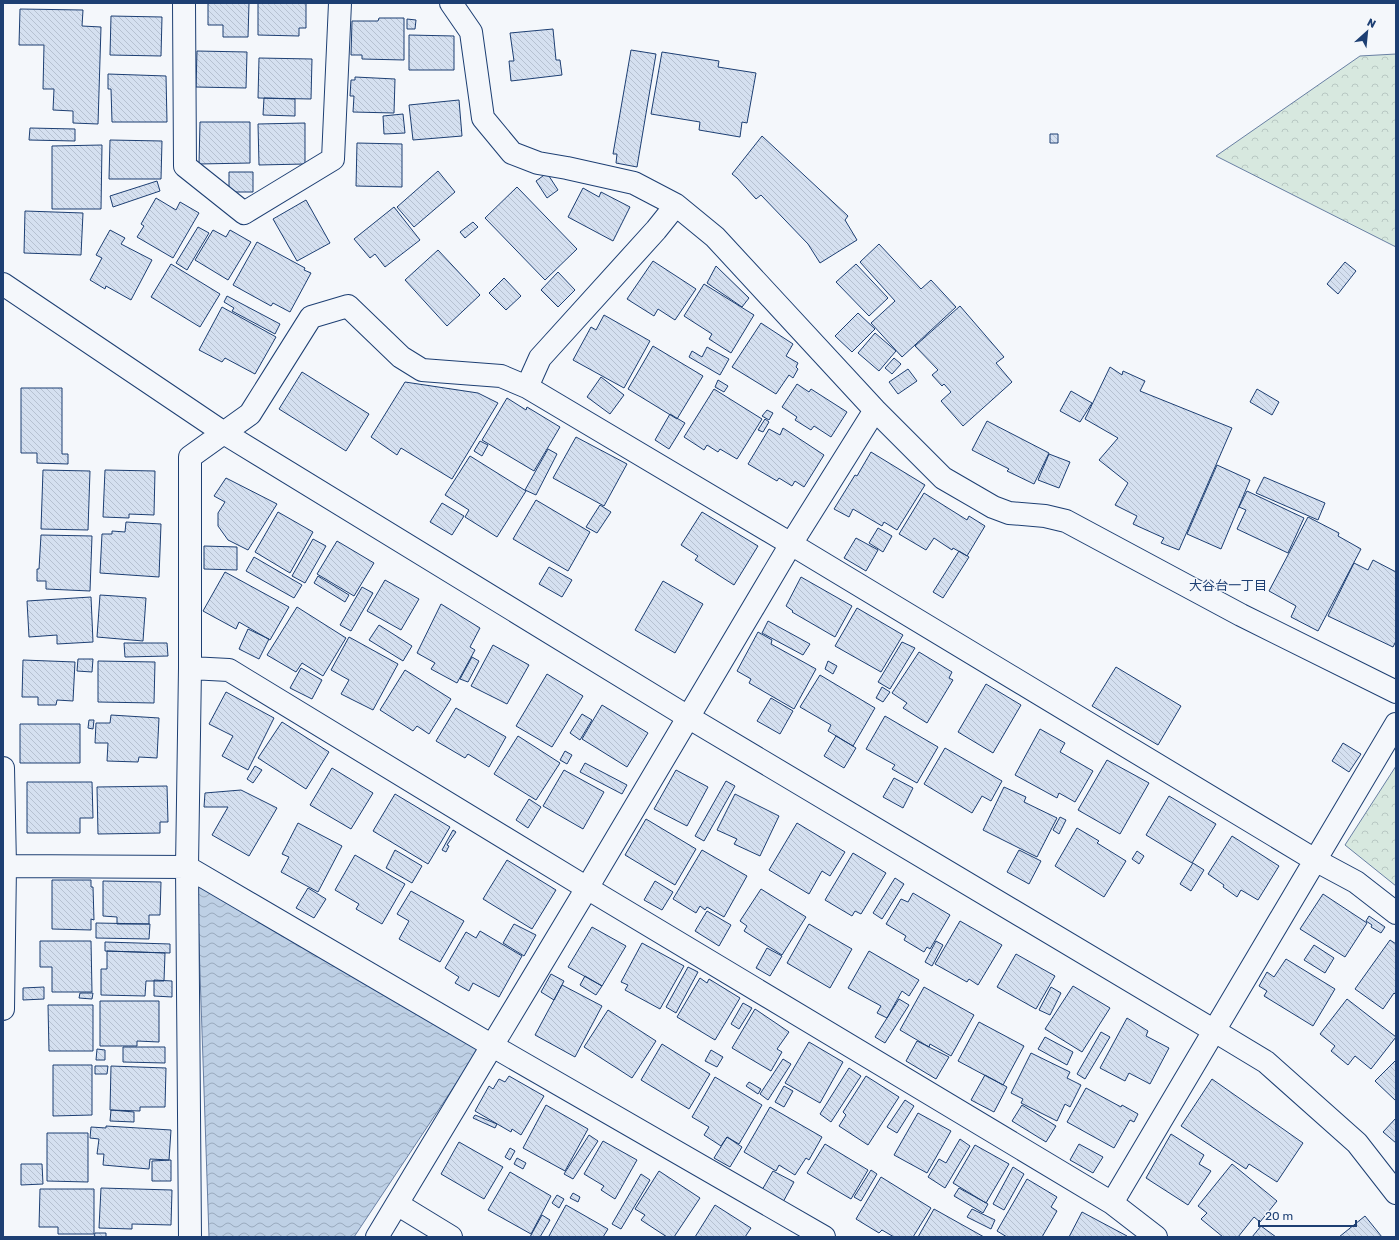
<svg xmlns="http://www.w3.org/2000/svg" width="1399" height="1240" font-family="Rubik,'Noto Sans JP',sans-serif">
	<defs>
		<pattern id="forest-crowns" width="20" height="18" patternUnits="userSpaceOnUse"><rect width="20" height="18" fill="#d7e8df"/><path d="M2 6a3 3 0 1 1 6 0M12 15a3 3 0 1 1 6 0" fill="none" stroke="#b8c8c3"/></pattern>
		<pattern id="water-waves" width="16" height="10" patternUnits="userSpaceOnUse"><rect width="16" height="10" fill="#bed0e5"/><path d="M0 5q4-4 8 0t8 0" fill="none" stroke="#9aaabe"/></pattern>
		<pattern id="building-back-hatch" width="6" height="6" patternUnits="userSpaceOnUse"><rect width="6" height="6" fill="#d5e0f0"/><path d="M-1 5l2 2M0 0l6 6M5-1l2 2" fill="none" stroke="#b6c1d1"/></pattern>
	</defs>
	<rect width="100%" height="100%" fill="#f4f7fb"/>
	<path fill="url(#forest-crowns)" stroke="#687fa3" d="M1396,54V247L1216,156L1360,56Z
		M1396,766V886L1345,845Z"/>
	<path fill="url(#water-waves)" stroke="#687fa3" d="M197,884L479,1049L354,1237H209Z"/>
	<path fill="url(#building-back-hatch)" stroke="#1d3f73" d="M208,3H249L248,37H223V25H208Z
		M258,3H306V28H299V36L258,35Z
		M20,9L83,10L82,26L101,27L98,124L73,123V111L53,110L54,89H43L44,45H19Z
		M111,16L162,17L161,56L110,55Z
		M379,18H404V60L362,59V55H351L352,21H378Z
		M407,19L416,20L415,29H407Z
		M553,29L556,60H560L562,75L511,81L509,61H514L510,33Z
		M409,35L454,36V70H409Z
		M631,50L656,54L637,167L616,163L617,154H613Z
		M197,51L247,52L246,88L196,87Z
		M662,52L719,61L718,67L756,73L747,123L742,122L740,137L699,130L700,122L651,114Z
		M259,58L312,59L311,99L258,98Z
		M108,74L166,76L167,122H112L111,89H108Z
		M355,77L395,79L394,113L353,112L354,96H350L351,80H355Z
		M264,98L295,99V116L263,115Z
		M459,100L462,136L413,140L409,105Z
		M403,114L405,133L384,134L383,116Z
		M200,122H250V163L199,164Z
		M305,123V164L259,165L258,124Z
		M30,128L75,129V141L29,140Z
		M1050,134H1058V143H1050Z
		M762,136L848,216L845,220L857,240L820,263L808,244L761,195L756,199L737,178L732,174Z
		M110,140L162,141L161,179H109Z
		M357,143L402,144V187L356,186Z
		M102,145L101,209H52V146Z
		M438,171L455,192L414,227L397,207Z
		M229,172H253V192H229Z
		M547,173L558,190L547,198L536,181Z
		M157,181L160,191L113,207L110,196Z
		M517,187L577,249L545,280L485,218Z
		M583,188L599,197L601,192L630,207L613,241L568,217Z
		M156,198L176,210L180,202L199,213L173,258L137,237L144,226L141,224Z
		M306,200L330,243L297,261L273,219Z
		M394,207L420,240L385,267L375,254L370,258L354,239Z
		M25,211L83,213L81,255L24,253Z
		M473,222L478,227L465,238L460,232Z
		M198,227L209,233L187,270L176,263Z
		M110,230L125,238L121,244L152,260L131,300L106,286L105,289L90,280L102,258L96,255Z
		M213,230L226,237L230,230L251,242L228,280L195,260Z
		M257,242L305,268L304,270L311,273L290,312L273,303L271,306L233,285Z
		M879,244L921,289L931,280L956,307L902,357L871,323L895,301L860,262Z
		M438,250L480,295L447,326L405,280Z
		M653,261L696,289L675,320L658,309L654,316L627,299Z
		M1345,262L1356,271L1338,294L1327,284Z
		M171,264L220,294L200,327L151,297Z
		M856,264L888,298L869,316L836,282Z
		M716,266L749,298L742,307L707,283Z
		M558,272L575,290L558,307L541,290Z
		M504,278L521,296L506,310L489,293Z
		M704,284L754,315L731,353L709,339L712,334L684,316Z
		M227,296L280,324L275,334L232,311L234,308L224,302Z
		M960,306L1004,357L996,363L1012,382L963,426L941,401L951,392L944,384L942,386L932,375L938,370L915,346Z
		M222,307L276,337L255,374L225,358L222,362L199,350Z
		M858,313L875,329L852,352L835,336Z
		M604,315L650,341L624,388L573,360L591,327L596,330Z
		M761,323L793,344L786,356L798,363L796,367L798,369L793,378L789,375L776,394L732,367Z
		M875,333L896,351L879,371L858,353Z
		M653,346L703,376L677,419L628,389Z
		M707,347L729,359L720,375L689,357L692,351L702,357Z
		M894,358L901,364L892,374L885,368Z
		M1110,367L1122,375L1123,371L1145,381L1140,391L1232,428L1179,550L1161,543L1164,538L1133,524L1137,516L1115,505L1128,483L1099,460L1118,438L1085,419Z
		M908,369L917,381L898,394L889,382Z
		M302,372L369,414L346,451L279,409Z
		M601,377L624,395L610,414L587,397Z
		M718,380L728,386L724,392L715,387Z
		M405,382L478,393L498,403L452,479L401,448L397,455L371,437Z
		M797,384L809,392L811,389L847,412L831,437L814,426L811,430L795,420L797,417L782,407Z
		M21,388H62V454H68V464L37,463V453H21Z
		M714,389L762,419L737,459L720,449L718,452L707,445L704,450L684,437Z
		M1257,389L1279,402L1272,415L1250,402Z
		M1071,391L1092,403L1080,422L1060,411Z
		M507,398L526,410L527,407L560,427L534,471L482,440Z
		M767,410L773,413L769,420L762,416Z
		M670,414L685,423L669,449L655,440Z
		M765,419L769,422L763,432L758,430Z
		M987,421L1049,453L1034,484L1007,471L1009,469L972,450Z
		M783,428L824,455L804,487L795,481L792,486L779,478L777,481L748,464L769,429L780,435Z
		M576,437L627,464L604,506L553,478Z
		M480,441L488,445L482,456L474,451Z
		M548,449L557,454L536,495L525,490Z
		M871,452L925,485L897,530L884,522L882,526L853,509L849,517L834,509L855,475L857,476Z
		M1049,454L1070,462L1059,488L1038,480Z
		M470,456L526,491L497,537L465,517L469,510L445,495Z
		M1217,465L1250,480L1221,549L1187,534Z
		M43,470L90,471L88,530L41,529Z
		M105,470L155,471L154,515L129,514V518L103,517Z
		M1264,477L1325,503L1318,520L1256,493Z
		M226,478L277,504L248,550L228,540L218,526V513L225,502L214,496Z
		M1247,491L1304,518L1288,553L1237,529L1246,510L1239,507Z
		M924,493L967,520L969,516L985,526L967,556L953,548L952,550L934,538L926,550L899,534Z
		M536,500L590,532L568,571L513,539Z
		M442,503L464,516L452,535L430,522Z
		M600,505L611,512L597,533L586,527Z
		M278,512L313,532L290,573L255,552Z
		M702,512L758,546L734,585L695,560L698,556L681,545Z
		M1308,517L1339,533L1338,536L1361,549L1318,631L1291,617L1296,606L1269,591Z
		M126,522L161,524L159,577L100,573L102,534H112V531L125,532Z
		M878,528L892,536L883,552L869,543Z
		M41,535L92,536L90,591L46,589V581H37V569H39Z
		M856,538L878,550L866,571L844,558Z
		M313,539L326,546L305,583L292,576Z
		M337,541L374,563L354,596L317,574Z
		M204,546L237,547V570L204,569Z
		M959,551L969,557L943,598L933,592Z
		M254,557L302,585L294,598L246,571Z
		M1373,560L1396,572V641L1393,647L1328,616L1354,563L1368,570Z
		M549,567L572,580L562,597L539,584Z
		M225,572L289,607L270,640L239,622L236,629L203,611Z
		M318,576L349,595L345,602L314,583Z
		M801,577L852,606L835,637L792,612L793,611L786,606Z
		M385,580L419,599L401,630L367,611Z
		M663,581L703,604L675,653L635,630Z
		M362,587L373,593L351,631L340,625Z
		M100,595L146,598L143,641L97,637Z
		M91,597L93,642L57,644V635L29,637L27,601Z
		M441,604L480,628L470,647L475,650L457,683L431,669L435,663L417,653Z
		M297,607L346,638L323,676L302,663L296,672L267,655Z
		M857,608L903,635L881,672L835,646Z
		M768,621L810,644L803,655L762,633Z
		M379,625L412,646L403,661L369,640Z
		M248,629L269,639L259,659L239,649Z
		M758,632L772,640L771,644L816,669L794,709L749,683L751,679L737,671Z
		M349,637L398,664L373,710L341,694L349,680L331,670Z
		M902,642L915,648L890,689L878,682Z
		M124,643H167L168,656L125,657Z
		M493,645L529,665L507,704L471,686Z
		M919,652L952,672L949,678L953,680L927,723L903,708L907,703L892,693Z
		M472,657L479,661L468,682L460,679Z
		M78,659H93L92,672L77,671Z
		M23,660L75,662L73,701L57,700L56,705H38V697H22Z
		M98,661L155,662L154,703L98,702Z
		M828,661L837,666L833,674L825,669Z
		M1116,667L1181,706L1158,745L1092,706Z
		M301,668L322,680L312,699L290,688Z
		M405,670L451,699L429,734L417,726L413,731L380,710Z
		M547,674L583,696L552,747L516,726Z
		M820,675L875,708L853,746L828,731L831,725L800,707Z
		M986,684L1021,705L993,753L958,732Z
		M882,687L890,692L883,702L876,698Z
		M226,692L274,718L248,770L222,756L233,736L209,724Z
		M771,698L793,711L780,734L757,721Z
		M602,705L648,733L627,767L582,739Z
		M456,708L506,737L489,767L468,754L465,758L436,741Z
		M582,714L592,720L580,740L570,733Z
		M111,715L159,718L157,758L139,757L138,762L107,761L108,743H95L96,723H110Z
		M885,716L938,747L917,783L892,769L895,765L866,749Z
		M89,720H94L93,729L88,728Z
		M282,722L329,752L306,789L258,758Z
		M20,724H80V763H20Z
		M1040,729L1065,743L1060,752L1093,771L1075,802L1059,793L1057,798L1015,775Z
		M518,736L560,763L536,800L494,774Z
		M836,736L856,748L844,768L824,756Z
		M1343,743L1361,754L1349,772L1332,761Z
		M945,748L1002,781L991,801L982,796L972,813L924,784Z
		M565,751L572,755L567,764L560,760Z
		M1107,760L1149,783L1120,834L1078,810Z
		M585,763L627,785L622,794L580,772Z
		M255,766L262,770L253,783L247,779Z
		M332,768L373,793L351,829L310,805Z
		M564,770L604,792L583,829L543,806Z
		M676,770L708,787L687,826L654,809Z
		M894,778L913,788L903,808L883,797Z
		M726,781L735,786L704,841L695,836Z
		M27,782H92L93,818H80V833H27Z
		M167,786L168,822H160V833L98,834L97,787Z
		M1004,787L1026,797L1024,802L1057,818L1037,857L983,830Z
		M241,790L277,808L249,856L212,835L228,807H204L205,793Z
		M395,794L450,827L428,864L373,831Z
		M735,794L779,816L760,856L734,844L737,839L717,830Z
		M1169,796L1216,824L1192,863L1146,835Z
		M529,799L541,807L528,828L516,820Z
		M1060,817L1066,820L1059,834L1053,830Z
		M646,819L696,849L675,885L625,855Z
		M298,823L342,846L318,892L281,872L289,857L282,854Z
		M797,823L845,852L830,876L822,871L809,894L769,870Z
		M1077,828L1099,841L1097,843L1126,861L1104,897L1055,866Z
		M453,830L456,832L447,845L449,846L446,852L442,850Z
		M1232,836L1279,866L1258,900L1241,890L1237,897L1223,887L1224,885L1208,874Z
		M395,850L422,866L412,883L386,868Z
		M702,850L747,876L724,917L707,907L705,910L700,906L696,913L673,899Z
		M1019,850L1041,861L1029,884L1007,872Z
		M1137,851L1144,856L1139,864L1132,859Z
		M853,853L886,873L861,914L855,911L852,916L825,900Z
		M355,855L405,884L382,924L356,909L359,904L335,890Z
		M507,860L556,890L532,929L483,899Z
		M1193,863L1204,870L1191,891L1180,884Z
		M895,878L904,884L882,919L873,913Z
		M52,880H91V887H93L94,920L91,919V930L52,929Z
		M103,881L161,882L160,915H149V924H117V917L103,916Z
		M655,881L673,892L662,910L644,900Z
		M308,888L326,899L314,918L296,908Z
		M761,889L806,917L782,955L744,931L747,926L740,921Z
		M411,891L464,921L440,962L399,939L409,921L397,914Z
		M913,893L950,915L930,949L927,947L924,952L904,940L906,936L886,924L901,899L908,902Z
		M1323,894L1367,923L1345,957L1300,929Z
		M707,911L731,925L719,946L695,931Z
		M1369,916L1385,927L1381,933L1371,927L1372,925L1366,921Z
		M960,921L1002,945L978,985L969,979L967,982L935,964Z
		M96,923L150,924L149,939L96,938Z
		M514,924L536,935L524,956L503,943Z
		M809,924L852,949L830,988L787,963Z
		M592,927L626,946L602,986L568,967Z
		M480,931L522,956L499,997L473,983L469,991L455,983L459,977L445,968L466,932L476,938Z
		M1390,940L1396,944V995L1394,993L1383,1009L1355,989Z
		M40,941H91L92,992H52V967H40Z
		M936,941L943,945L932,966L925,962Z
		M105,942L170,944V953L105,951Z
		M642,943L684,966L660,1009L625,990L628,985L621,982Z
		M1314,945L1334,958L1325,973L1304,960Z
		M767,948L782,956L770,976L756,968Z
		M107,951L165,953L164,981H146L145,996L101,995V969H107Z
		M869,951L919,980L909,996L902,991L887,1018L877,1013L881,1006L848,988Z
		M1016,954L1055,976L1036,1009L997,987Z
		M1286,959L1335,989L1313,1026L1264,996L1267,991L1259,986L1267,972L1274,977Z
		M688,967L698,972L676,1013L666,1007Z
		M551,974L564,981L554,1000L541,992Z
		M585,976L602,986L596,995L580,985Z
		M700,978L707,983L709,979L740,998L715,1040L677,1017Z
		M154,980L172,981V997L154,996Z
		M562,985L602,1006L575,1057L535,1035Z
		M1073,986L1110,1008L1082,1052L1045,1029Z
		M44,987V999L23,1000V988Z
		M924,987L974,1015L951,1056L930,1044L929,1047L900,1030Z
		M1051,987L1061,993L1050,1015L1039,1010Z
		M80,993H93L92,999L79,998Z
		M899,999L909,1005L885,1043L875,1037Z
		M1347,999L1396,1037L1371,1069L1355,1056L1348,1065L1331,1051L1335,1046L1320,1034Z
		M100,1001H159V1042L137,1041V1046H100Z
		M743,1003L752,1008L739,1029L731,1024Z
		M48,1005H93V1051H49Z
		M755,1009L789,1032L777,1049L782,1052L771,1071L732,1048Z
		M608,1010L656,1041L632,1078L584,1047Z
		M1127,1018L1148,1031L1146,1036L1169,1048L1150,1084L1129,1073L1125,1081L1100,1068Z
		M979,1022L1024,1046L1003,1085L958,1061Z
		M1101,1032L1110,1037L1085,1079L1077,1074Z
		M1045,1037L1073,1052L1067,1065L1038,1049Z
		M917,1041L949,1057L936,1079L906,1061Z
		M809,1042L843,1062L820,1103L785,1083Z
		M662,1044L710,1074L689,1109L641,1080Z
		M123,1047H165V1063L123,1062Z
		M97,1049L105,1050V1060H96Z
		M711,1050L723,1057L717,1067L705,1061Z
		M1031,1053L1070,1072L1067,1078L1081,1085L1070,1107L1065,1104L1057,1121L1021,1103L1023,1099L1011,1093Z
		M783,1059L791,1064L768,1100L760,1094Z
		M1396,1060V1101L1375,1081Z
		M53,1065H92V1115L53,1116Z
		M95,1066H108L107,1074H95Z
		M111,1066L166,1068L165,1107H140V1111L110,1110Z
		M849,1068L861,1076L831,1122L820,1114Z
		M985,1075L1007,1087L994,1112L971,1100Z
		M509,1076L544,1096L521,1135L512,1129L511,1132L475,1111L489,1086L493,1089L499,1079L505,1082Z
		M866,1076L899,1097L868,1145L839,1126L846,1115L843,1112Z
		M715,1077L762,1105L739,1144L727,1137L721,1146L704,1135L709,1127L692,1117Z
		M1212,1079L1303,1143L1277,1182L1249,1164L1246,1169L1181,1126Z
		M749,1082L761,1089L758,1094L746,1086Z
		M784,1086L793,1091L784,1107L775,1102Z
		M1086,1088L1121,1107L1122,1105L1138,1114L1134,1122L1130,1120L1114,1148L1067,1122Z
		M905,1100L914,1106L897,1133L887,1127Z
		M546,1105L588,1129L565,1171L523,1148Z
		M1022,1105L1056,1126L1046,1142L1012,1121Z
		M770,1107L822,1137L809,1160L806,1158L795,1175L779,1165L776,1171L744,1152Z
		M111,1110L134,1112V1122L110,1121Z
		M918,1113L951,1131L927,1173L894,1155Z
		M475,1115L497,1124L495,1128L473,1118Z
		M1396,1118V1143L1383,1132Z
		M106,1126L171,1130L169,1160L150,1159L149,1169L103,1165L104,1154H97L99,1139L90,1138L91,1127L106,1128Z
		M47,1133H88V1182L47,1181Z
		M1171,1134L1204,1155L1199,1164L1211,1171L1188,1205L1146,1178Z
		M589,1135L598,1141L573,1179L564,1174Z
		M727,1137L742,1147L730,1167L714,1158Z
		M960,1139L970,1146L945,1188L928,1177L939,1159L946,1163Z
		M603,1141L637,1160L615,1199L601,1190L604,1186L584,1174Z
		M459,1142L503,1167L484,1199L441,1174Z
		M825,1144L868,1170L851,1199L807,1173Z
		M1079,1144L1103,1157L1093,1173L1070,1160Z
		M975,1145L1009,1164L986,1203L953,1183Z
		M510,1148L515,1151L510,1160L505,1157Z
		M517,1158L526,1163L523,1169L514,1164Z
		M171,1160V1181H152V1161Z
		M21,1164H42L43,1184L21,1185Z
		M1232,1164L1277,1201L1260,1222L1254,1217L1238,1237H1223L1201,1219L1207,1213L1198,1206Z
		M1013,1167L1024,1174L1004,1210L993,1204Z
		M871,1170L877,1174L861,1201L854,1197Z
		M659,1171L700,1198L674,1237H667L641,1220L645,1215L635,1209Z
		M773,1171L794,1182L783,1202L762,1190Z
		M510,1172L551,1196L531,1234L488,1210Z
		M641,1174L650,1180L621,1229L612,1224Z
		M881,1177L931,1208L913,1237H894L882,1230L879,1233L856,1219Z
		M1027,1179L1057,1197L1051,1207L1057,1211L1042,1237H1007L997,1231Z
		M101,1188L172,1190L171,1225L132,1224V1229L99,1228Z
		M959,1188L988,1204L983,1213L954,1196Z
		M40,1189H94V1234H58V1227H39Z
		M573,1193L580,1197L578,1202L570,1198Z
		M557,1195L564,1199L559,1208L552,1203Z
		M566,1205L608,1229L603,1237H551L549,1236Z
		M715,1205L751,1228L745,1237H695Z
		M934,1209L984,1237H918Z
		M972,1209L995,1220L991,1229L967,1217Z
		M1082,1212L1127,1236V1237H1069Z
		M542,1215L550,1220L540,1237H530Z
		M1365,1216L1382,1237H1339Z
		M1261,1226L1276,1237H1252Z
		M95,1233H106V1237H94Z"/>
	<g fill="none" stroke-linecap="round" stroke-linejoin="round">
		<g stroke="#1d3f73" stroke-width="24">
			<path id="minor" d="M184,3L185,166L244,213L333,159L340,3
				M451,3L471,32L483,118L512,153L538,163L567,168L634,183L676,205L715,237L875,410L943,478L993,507L1009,513L1045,516L1066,521L1241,615L1396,692
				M3,284L224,433L688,717L1213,1030L1266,1062L1357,1143L1396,1193
				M527,387L540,358L656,230L676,205
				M190,668L229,670L587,888L1112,1203L1156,1237
				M3,768L5,866L3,1009
				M5,866L187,867L491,1045L824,1237
				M1112,1203L1396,724
				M397,1204L451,1237
				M190,1237L187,867L190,668V457L250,414L311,317L348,306L401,357L422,370L501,376L527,387L791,544L1315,860L1356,882L1396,913
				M377,1237L587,888L791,544L875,410"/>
		</g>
		<use href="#minor" stroke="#f4f7fb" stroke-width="22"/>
	</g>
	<g text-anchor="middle" stroke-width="3" stroke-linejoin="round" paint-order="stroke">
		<g font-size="13" fill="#1d3f73" stroke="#f4f7fb">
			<text x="1228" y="590">大谷台一丁目</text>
		</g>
	</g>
	<rect width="1399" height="1240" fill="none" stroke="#1d3f73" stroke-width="8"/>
	<g transform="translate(1367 32) rotate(27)" stroke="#f4f7fb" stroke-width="3" paint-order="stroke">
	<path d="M0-3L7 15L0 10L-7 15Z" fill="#1d3f73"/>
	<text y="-6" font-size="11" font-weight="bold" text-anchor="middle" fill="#1d3f73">N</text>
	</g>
	<path d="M1259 1220v6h97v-6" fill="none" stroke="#1d3f73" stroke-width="2"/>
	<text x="1265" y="1220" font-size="12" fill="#1d3f73" stroke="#f4f7fb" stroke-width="3" paint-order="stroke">20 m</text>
</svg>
